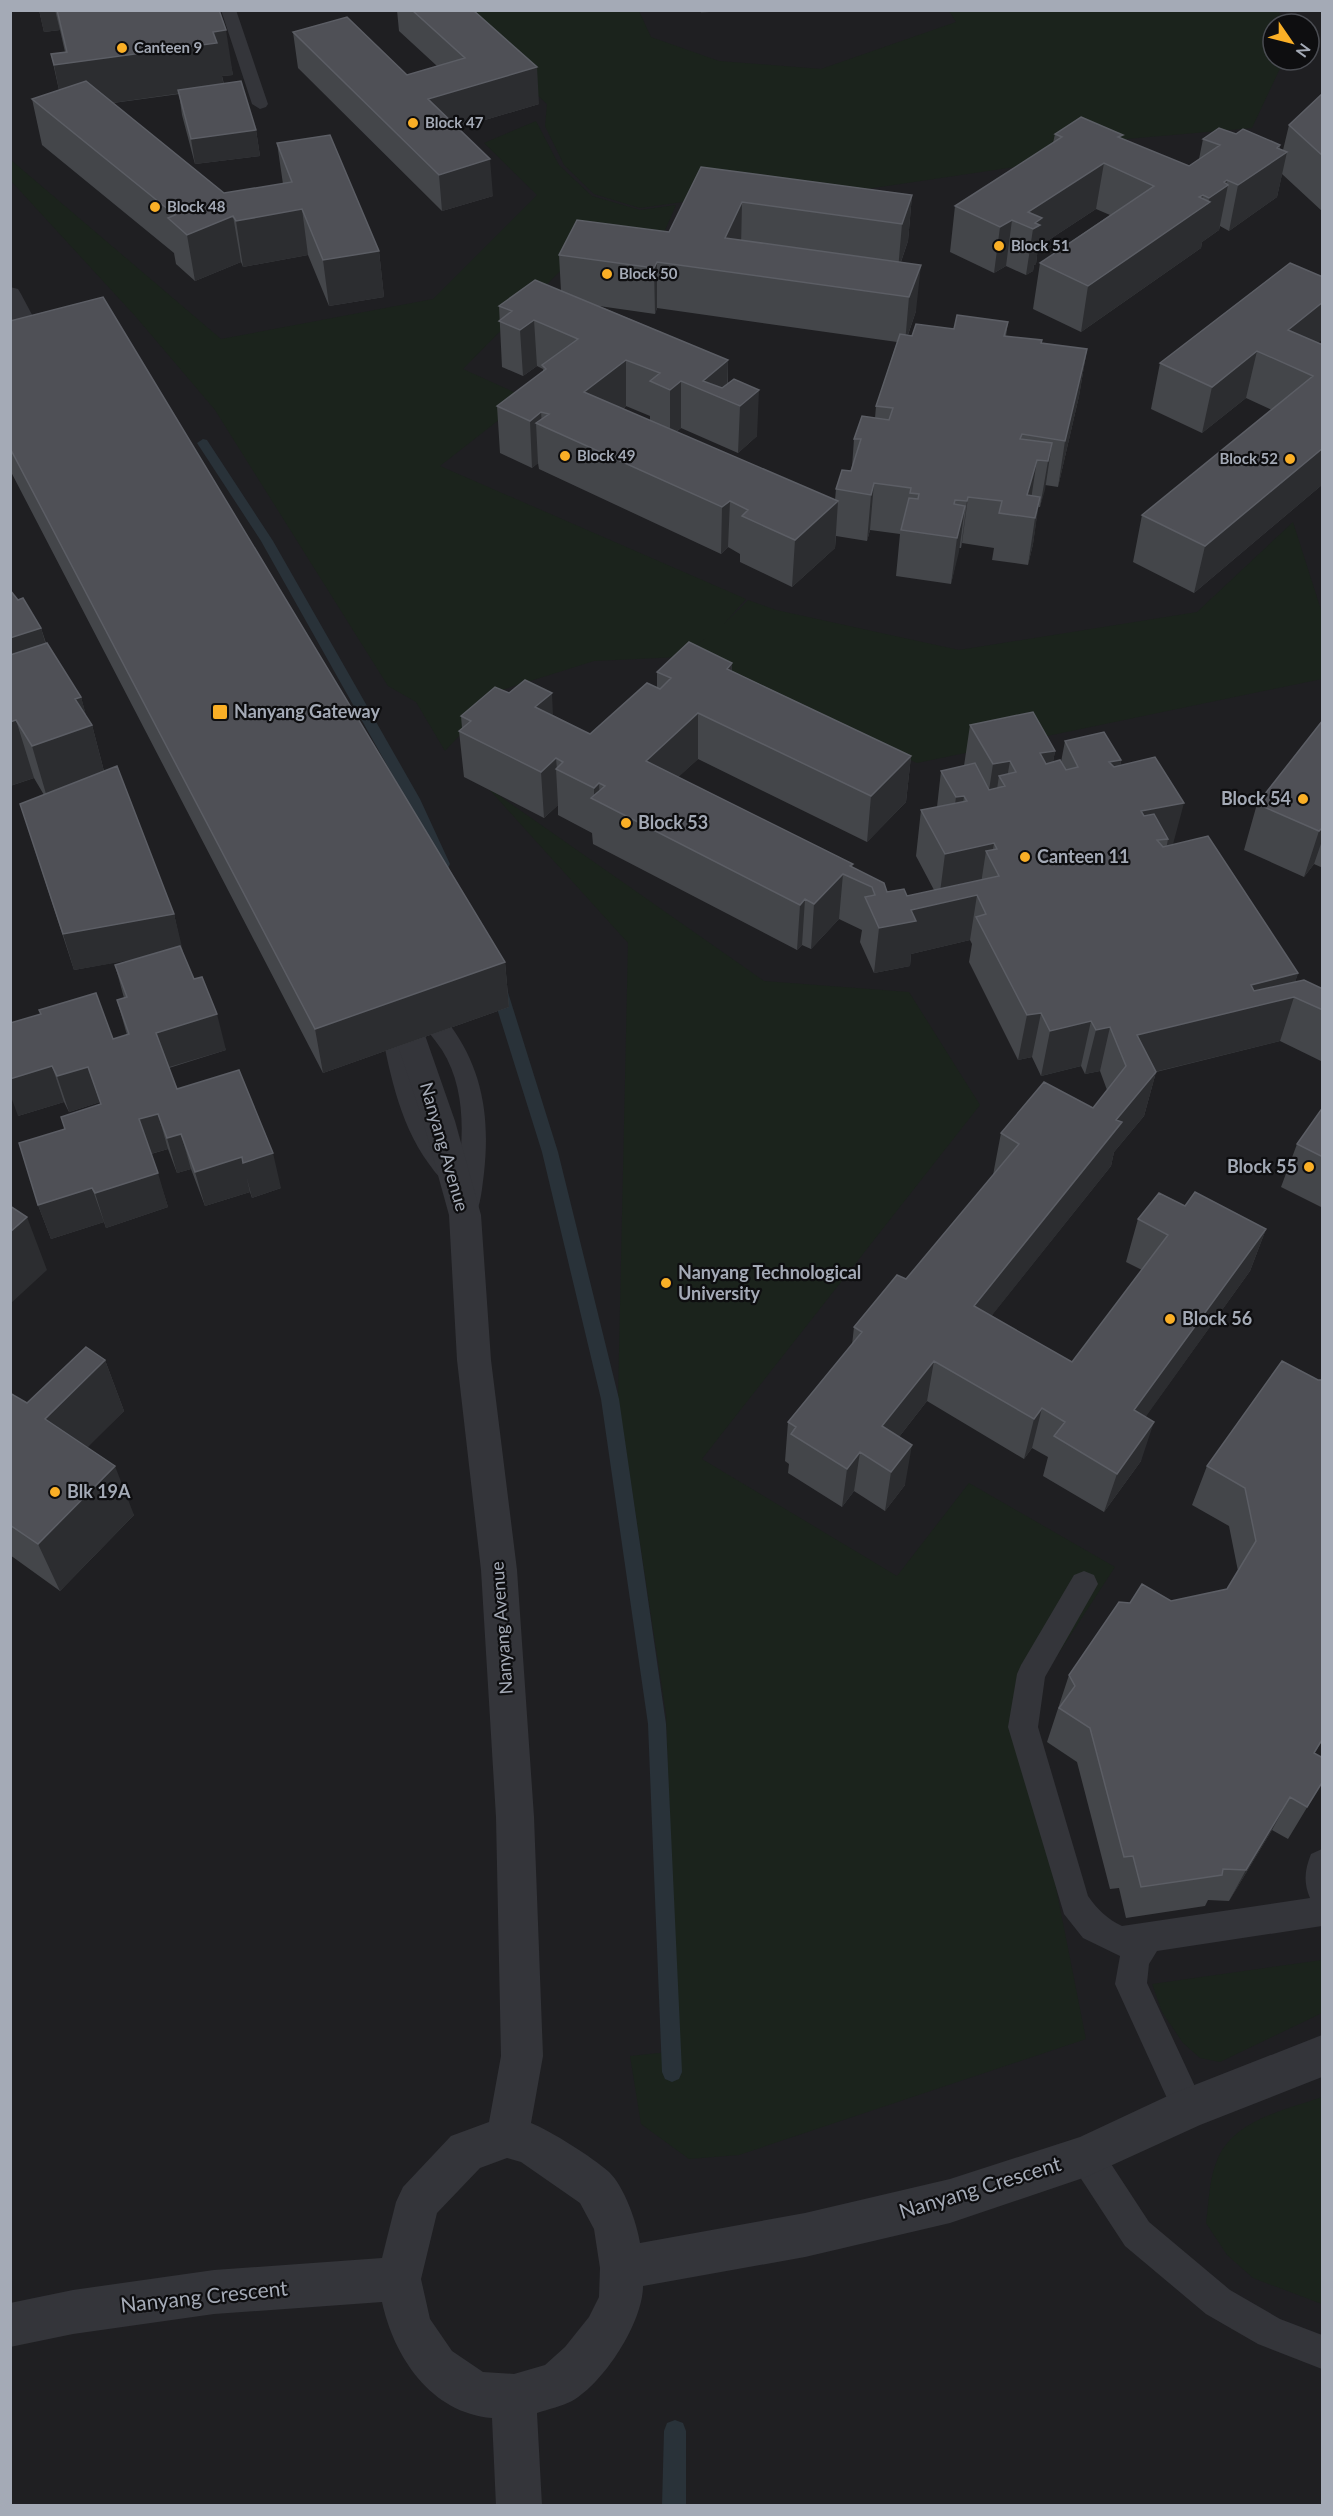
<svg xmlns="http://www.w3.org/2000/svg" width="1333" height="2516" font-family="Lato,sans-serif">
	<rect width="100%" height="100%" fill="#131315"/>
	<path fill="#1f1f22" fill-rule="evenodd" d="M11,11H1322V2505H11ZM1273,24H1309V60H1273Z"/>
	<path fill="#1b231c" d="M444,10L639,11L651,37L719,61L821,69L956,22L949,11L1277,10L1289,24H1273V60H1284L1252,128L1059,145L1015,167L860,190L811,184L640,208L594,194L564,165L545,126L547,104Z
		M536,121L559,165L592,196L640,210L676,205L655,254L586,245L463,369L527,398L440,466L746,599L724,624L748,600L776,610L959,650L1197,612L1293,522L1322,613V679L917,763L682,657L706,638L680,657L594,661L502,690L445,751L416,702L388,686L215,410L136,317L11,181V160L221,339L433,299L537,195L484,143Z
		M487,787L764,981L909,992L980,1105L702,1459L897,1576L969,1483L1115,1567L1021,1711L1086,2039L739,2155L689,2159L641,2124L630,2056L678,2051L666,1714L618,1398L628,943Z
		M1322,1960V2013L1220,2062L1200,2058L1183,2043L1162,2012L1152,1984Z
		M1322,2097V2304L1253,2278L1227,2255L1206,2223C1209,2202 1209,2177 1218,2158C1235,2119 1286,2110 1322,2097Z"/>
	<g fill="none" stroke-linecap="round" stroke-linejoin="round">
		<path fill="#293239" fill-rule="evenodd" d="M203,439L207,440L273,541L420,799L450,864L448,868H438L436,864L406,799L261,541L197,443Z
			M498,980L503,982L506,986L558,1152L619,1399L666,1724L682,2072L679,2079L672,2082L665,2079L662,2072L648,1724L601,1399L542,1152L490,986L493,982Z
			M675,2420L683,2423L686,2431V2506H662L664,2431L667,2423Z"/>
		<path fill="#34353a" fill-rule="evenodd" d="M221,10H236L268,104L266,107L260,109L252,104Z
			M421,996C434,1000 442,1014 450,1025C483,1070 490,1118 484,1173C482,1188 481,1205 474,1218L465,1221L456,1218L452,1211L458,1178C443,1185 438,1176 429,1164C397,1120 389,1067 378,1015L382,1009L390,1006L398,1009L402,1015L420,1099L436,1136L459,1168C464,1128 464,1085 442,1050C432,1035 418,1021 409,1005L413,999Z
			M1084,1571L1094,1575L1098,1584L1045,1677L1038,1727L1088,1896C1097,1909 1107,1919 1122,1926L1310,1898C1303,1882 1305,1869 1311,1854L1322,1849V1926L1157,1951L1149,1964L1147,1983L1205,2108L1201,2120L1189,2124L1177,2120L1115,1984L1120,1956L1083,1938L1064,1914L1008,1727L1017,1674L1021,1665L1074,1575Z
			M1086,2140L1098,2144L1149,2222L1230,2290L1280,2319L1322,2335V2369L1258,2344L1206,2314L1125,2246L1074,2168L1070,2156L1074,2144Z"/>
		<path fill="#34353a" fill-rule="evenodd" d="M10,287L18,289L21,294L55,358L51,363L43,365L35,363L31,358L10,317Z
			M397,987L408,990L412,998L455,1121L481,1215L491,1360L517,1570L534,1817L543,2056L531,2123C551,2131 592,2157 609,2172C624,2186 637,2223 640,2243L805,2213L950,2179L1080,2137L1174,2093L1322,2035V2077L1200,2125L1086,2177L950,2223L805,2257L643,2286C643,2322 604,2383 572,2401C562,2406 549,2409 537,2413L542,2506H496L492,2418C431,2413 394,2357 382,2302L214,2314L73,2334L10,2347V2303L73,2290L214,2270L382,2258L396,2202L403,2187L451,2136L489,2122L501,2056L496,1817L481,1570L457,1360L449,1215L423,1121L382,998L386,990ZM507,2158L521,2162L580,2203L594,2229L600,2268L599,2297L589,2317L565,2347L545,2365L514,2374L483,2372L452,2351L430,2319L421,2279L437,2213L480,2168Z"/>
	</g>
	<path fill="#44464a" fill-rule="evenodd" d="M39,10H219L233,75L222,76L224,84L256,130L260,156L195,164L182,115L179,94L113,103L224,193L283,184L277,143L379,251L384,297L329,306L308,255L243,267L241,262L195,281L176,264L174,253L42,145L32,99L59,90L51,54L65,52L60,30L44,32Z
		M397,10H473L539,104L458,128L493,196L442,211L298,68L293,32L407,75L437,66L399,31Z
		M1323,93V212L1282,174L1277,197L1229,231L1220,226L1219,230L1202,242L1201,248L1081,332L1033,309L1040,263L1110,215L1096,209L1038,247L1036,264L1034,265L1033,271L1026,275L1006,266L994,273L950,252L955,206L1053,143L1055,134L1122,139L1189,166L1199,159L1203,139L1236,134L1280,145V149L1283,150L1289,125Z
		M701,167L912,195L908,241L901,262L916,311L908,335L912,336L954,329L1008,322L1006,336L1041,343L1087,349L1079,396L1058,487L1045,485L1040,507H1038L1033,544L1028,565L992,560L994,548L962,543L961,548H959L951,584L896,576L900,534L870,530L867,541L836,536L835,548L792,587L740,562V554L728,547L721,554L539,469L538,463L532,468L500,453L497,406L543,372V369L537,366L523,376L502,367L499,306L561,291L559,255L669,232ZM599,306L655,314L657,308L897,342L876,406L875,418L854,439L852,467L851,471L836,489L835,500L676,432L681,428L738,453L757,436L728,384V360ZM626,406L650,416V421L623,409Z
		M10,321L505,962L509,1007L323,1073L10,470Z
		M1318,343L1323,345V484L1194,593L1133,562L1142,515L1272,410L1246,398L1202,433L1151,409L1160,363Z
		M10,590L18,600L41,628L46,643L81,697L86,716L92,725L104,771L174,914L182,951L194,979L226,1050L169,1068L177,1089L281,1188L252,1198L250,1192L205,1206L191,1169L177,1173L168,1149L151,1154L168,1207L106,1228L104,1222L51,1239L38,1205L65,1129L100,1105V1102L69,1112L64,1102L18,1116L41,1014L39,1010L113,1039L127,1035L117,1000L124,998L115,965L134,959L74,970L20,804L44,795L34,778L10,786Z
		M732,663V671L911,756L906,802L867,842L698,759L678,777L853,864L852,867L887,892L907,896L934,890L916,856L921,810L937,807L941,771L964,766L970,725L1055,751L1053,762H1061L1065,741L1121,760L1120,766L1173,844L1298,973L1295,982L1323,989V1062L1280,1041L1156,1072L1144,1116L1114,1152L1111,1166L991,1316L1072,1362L1142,1270L1126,1262L1138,1219L1185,1206L1266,1229L1250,1271L1145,1417L1141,1461L1104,1512L1043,1476L1048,1457L1032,1448L1024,1459L927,1401L899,1437L905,1485L885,1511L854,1491L842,1507L788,1473L789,1464L785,1461L788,1422L852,1345L854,1327L906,1279L993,1175L1001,1133L1093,1108L1107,1090L1100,1071L1085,1074L1081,1066L1041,1076L1032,1057L1018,1060L969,962L972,944L970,940L911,954L910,966L874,973L860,942L862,930L839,919L811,949L802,945L797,950L593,844L592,833L558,815V805L544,818L464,777L459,731L462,728L461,716L553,715L590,734L657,687V672Z
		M1323,720V868L1314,864L1304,877L1244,850L1257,804Z
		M1323,1107V1208L1281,1187L1297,1144Z
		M105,1360L124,1411L87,1447L134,1515L60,1591L10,1555V1393L27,1403Z
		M1318,1380H1323V1740L1314,1753L1323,1781L1288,1839L1272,1830L1229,1901L1208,1900L1205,1906L1126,1918L1119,1888L1110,1889L1077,1762L1047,1742L1069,1675L1130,1603L1171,1601L1227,1589L1238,1571L1229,1526L1192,1505L1207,1466Z"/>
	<path fill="#2c2d30" d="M39,10H55L60,30L44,32Z
		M701,10H727L701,13Z
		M226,30L233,75L222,76L224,87L63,110L54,65L213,32Z
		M537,67L539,104L431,136L428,99Z
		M256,130L260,156L195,164L191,139Z
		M1280,145L1277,159L1287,152L1277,197L1229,231L1238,185Z
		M490,159L493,196L442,211L439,175Z
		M1104,163L1096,209L1038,247L1036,264L1034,265L1033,271L1026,275L1033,229L1028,212Z
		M1227,180L1226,187L1228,185L1219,230L1202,242L1201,248L1081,332L1088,286L1199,197L1203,195L1200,209L1208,204L1209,198Z
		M912,195L908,241L898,270L902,224Z
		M742,202L741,248L725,238Z
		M302,209L308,255L243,267L236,221Z
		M233,216L241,262L195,281L187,235Z
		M1012,220L1006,266L994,273L1000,227Z
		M379,251L384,297L329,306L323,260Z
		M657,262V308L655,314L654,268Z
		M921,265L916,311L905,343L909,297Z
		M1323,302V339L1289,366L1288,330Z
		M534,320L537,366L523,376L520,330Z
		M1087,349L1079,396L1058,487L1065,441Z
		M1257,351L1246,398L1202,433L1212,387Z
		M626,360V406L585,438L584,392Z
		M728,360L727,401L703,381Z
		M681,381V428L670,436V390Z
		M759,390L757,436L738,453L740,406Z
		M541,412L542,425L536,423L538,463L532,468L530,421Z
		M1052,443L1045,490L1040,507L1048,461Z
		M1323,448V484L1194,593L1205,546Z
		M1037,460L1030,506L1027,495Z
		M874,483L870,530L867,541L871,495Z
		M968,497L962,543L961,548L967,501Z
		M1040,497L1033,544L1028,565L1035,518Z
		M730,501L728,547L721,554L722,507Z
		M838,501L835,548L792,587L795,540Z
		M965,506L959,552L951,584L957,538Z
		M41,628L58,686L10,703V638Z
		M732,663L731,710L727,669Z
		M552,693L554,739L535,707Z
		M81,697L89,726L92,725L107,783L49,804L32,746L75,699Z
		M698,713V759L646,807V761Z
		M16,720L34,778L10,786V722Z
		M1055,751L1047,797L1040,753Z
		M911,756L906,802L867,842L871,796Z
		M556,758L557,770L556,769L558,805L544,818L541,772Z
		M1121,760L1111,806L1109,762Z
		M1010,761L1002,807L1005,786L999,776L994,808L986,810L993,764Z
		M599,783L600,803L594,800V788Z
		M964,796L958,841L950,843L956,797Z
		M1184,803L1172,848L1166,850L1168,839L1157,840L1141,811Z
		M1323,827V838L1314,864L1304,877L1319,831Z
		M994,843L991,861L986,851L980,890L939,900L945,854Z
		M843,874L839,919L811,949L814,904Z
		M977,895L970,940L911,954L910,966L874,973L879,928L911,910Z
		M805,899L802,945L797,950L800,905Z
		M174,914L183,951L74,970L63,934Z
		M505,962L509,1007L323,1073L315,1029Z
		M1298,973L1290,998L1294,997L1280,1041L1126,1079L1137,1035L1251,985Z
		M1041,1013L1032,1057L1018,1060L1027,1015Z
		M217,1014L226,1050L166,1068L156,1033Z
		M1091,1021L1081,1066L1041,1076L1050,1031Z
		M1110,1027L1100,1071L1085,1074L1096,1030Z
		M52,1066L64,1102L18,1116L10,1094V1079Z
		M88,1067L100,1102L69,1112L57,1076Z
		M1156,1072L1144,1116L1114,1152L1111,1166L966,1348L974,1306L1116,1120Z
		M158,1114L168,1149L150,1154L139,1119Z
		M181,1134L191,1169L177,1173L167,1138Z
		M273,1153L281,1188L252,1198L243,1163Z
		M242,1157L250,1192L205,1206L195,1172Z
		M158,1173L168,1207L106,1228L95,1193Z
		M92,1188L104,1222L51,1239L38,1205Z
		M27,1217L47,1270L10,1304V1232Z
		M1266,1229L1250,1271L1122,1450L1134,1410Z
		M105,1360L124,1411L67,1468L45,1419Z
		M934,1361L927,1401L878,1464L882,1426Z
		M1042,1408L1032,1448L1024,1459L1034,1419Z
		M1154,1422L1141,1461L1104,1512L1117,1474Z
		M912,1445L905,1485L885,1511L891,1472Z
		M860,1452L854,1491L842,1507L847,1469Z
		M115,1466L134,1515L60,1591L38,1544Z
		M1290,1797L1272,1830L1229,1901L1246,1870Z"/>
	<path fill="#4f5056" stroke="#5c5e65" stroke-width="1.5" d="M57,10H219L226,30L213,32L217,43L54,65L51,54L67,52Z
		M412,10H473L537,67L428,99L490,159L439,175L293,32L347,17L407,75L465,58Z
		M86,81L224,193L292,182L277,143L330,135L379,251L323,260L302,209L236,221L233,216L187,235L168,218L175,215L32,99Z
		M241,81L256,130L191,139L178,90Z
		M1323,93V156L1289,125Z
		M1081,117L1123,135L1118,137L1189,166L1220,145L1203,139L1219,128L1236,134L1243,129L1280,145L1277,148L1287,152L1238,185L1227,180L1224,182L1228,185L1209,198L1203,195L1199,197L1210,202L1088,286L1040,263L1154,186L1104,163L1028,212L1042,218L1035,223L1040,225L1033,229L1012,220L1000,227L955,206L1062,137L1055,134Z
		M701,167L912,195L902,224L742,202L725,238L921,265L909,297L657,262L654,268L559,255L577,220L669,232Z
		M1290,263L1323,277V302L1288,330L1323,345V448L1205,546L1142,515L1313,376L1257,351L1212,387L1160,363Z
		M535,280L728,360L703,381L722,388L734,379L759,390L740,406L681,381L670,390L650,381L660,373L626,360L584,392L838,501L795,540L742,516L748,510L730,501L722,507L536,423L549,414L541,412L530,421L497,406L546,369L542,365L578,339L534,320L520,330L499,321L512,311L499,306Z
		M103,297L505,962L315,1029L10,448V321Z
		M957,315L1008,322L1004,336L1042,340L1041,343L1087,349L1065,441L1022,434L1020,439L1052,443L1048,461L1037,460L1027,495L1040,497L1035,518L999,513L1002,501L968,497L967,501L955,500L954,504L965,506L957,538L901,530L909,498L918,499L919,494L910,493L911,488L874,483L871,495L836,489L842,470L851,471L861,439H854L862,416L889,420L893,408L876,406L900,334L912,336L916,324L954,329Z
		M10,590L18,600L23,598L41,628L10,638Z
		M689,642L732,663L727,669L911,756L871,796L698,713L646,761L853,864L850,866L884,883L887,892L904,889L907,896L999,876L986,851L997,849L994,843L945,854L921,810L967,801L964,796L956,797L941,771L975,763L989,790L1005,786L999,776L1016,772L1010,761L993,764L970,725L1033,712L1055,751L1040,753L1046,764L1060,760L1066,770L1078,767L1065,741L1104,732L1121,760L1109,762L1114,767L1155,757L1184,803L1141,811L1144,816L1154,814L1168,839L1157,840L1163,847L1208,836L1298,973L1251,985L1254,991L1304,980L1323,989V1010L1294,997L1137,1035L1156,1072L1116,1120L1122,1122L974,1306L1072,1362L1168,1235L1138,1219L1159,1193L1185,1206L1195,1192L1266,1229L1134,1410L1154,1422L1117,1474L1054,1436L1065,1422L1042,1408L1034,1419L934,1361L882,1426L912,1445L891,1472L860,1452L847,1469L791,1434L796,1427L788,1422L862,1332L854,1327L897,1275L906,1279L1019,1144L1001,1133L1044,1082L1093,1108L1126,1066L1110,1027L1096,1030L1091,1021L1050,1031L1041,1013L1027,1015L976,917L986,914L977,895L911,910L916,921L879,928L865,897L875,895L872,887L843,874L814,904L805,899L800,905L591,798L605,786L599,783L594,788L556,769L563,762L556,758L541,772L459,731L471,721L461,716L495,687L509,693L525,680L552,693L535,707L590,734L647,683L660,689L671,678L657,672Z
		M47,643L81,697L75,699L92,725L32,746L16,720L10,722V655Z
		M1323,720V827L1319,831L1257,804Z
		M117,766L174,914L63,934L20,804Z
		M180,946L194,979L202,977L217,1014L156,1033L177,1089L239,1070L273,1153L243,1163L242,1157L195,1172L181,1134L167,1138L158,1114L139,1119L158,1173L95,1193L92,1188L38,1205L19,1143L65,1129L61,1117L101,1104L88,1067L57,1076L52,1066L10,1079V1023L41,1014L39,1010L96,993L113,1039L129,1034L117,1000L127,997L115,965Z
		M1323,1107V1157L1297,1144Z
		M10,1206L27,1217L10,1232Z
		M86,1347L105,1360L45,1419L115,1466L38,1544L10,1525V1393L27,1403Z
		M1282,1361L1318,1380H1323V1738L1314,1753L1323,1758V1781L1307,1807L1290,1797L1246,1870L1223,1869L1222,1875L1141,1887L1133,1856L1124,1857L1090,1728L1059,1708L1075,1686L1069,1675L1119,1602L1130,1603L1142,1584L1171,1601L1227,1589L1256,1541L1245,1488L1207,1466Z"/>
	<g fill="#faaf26" stroke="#0e0e10" stroke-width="2">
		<circle cx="122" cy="48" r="6"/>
		<circle cx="413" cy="123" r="6"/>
		<circle cx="155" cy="207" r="6"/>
		<circle cx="999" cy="246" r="6"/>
		<circle cx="607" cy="274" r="6"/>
		<circle cx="565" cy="456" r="6"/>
		<circle cx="1290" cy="459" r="6"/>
		<rect x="212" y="704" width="16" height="16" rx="3"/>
		<circle cx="1303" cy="799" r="6"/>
		<circle cx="626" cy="823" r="6"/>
		<circle cx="1025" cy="857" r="6"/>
		<circle cx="1309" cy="1167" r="6"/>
		<circle cx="666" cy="1283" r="6"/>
		<circle cx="1170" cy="1319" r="6"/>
		<circle cx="55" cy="1492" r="6"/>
	</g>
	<g text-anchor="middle" stroke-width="4.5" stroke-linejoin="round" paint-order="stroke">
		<g font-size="15" font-weight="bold" fill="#a4aab6" stroke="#0e0e10" text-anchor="start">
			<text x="134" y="53">Canteen 9</text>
			<text x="425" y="128">Block 47</text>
			<text x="167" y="212">Block 48</text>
			<text x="1011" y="251">Block 51</text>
			<text x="619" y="279">Block 50</text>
			<text x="577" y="461">Block 49</text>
			<text x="1278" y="464" text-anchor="end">Block 52</text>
		</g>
		<g font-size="18" font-weight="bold" fill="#a4aab6" stroke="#0e0e10" text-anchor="start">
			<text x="234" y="718">Nanyang Gateway</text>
			<text x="1291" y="805" text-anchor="end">Block 54</text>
			<text x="638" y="829">Block 53</text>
			<text x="1037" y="863">Canteen 11</text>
			<text x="1297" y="1173" text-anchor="end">Block 55</text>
			<text x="678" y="1279">Nanyang Technological<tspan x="678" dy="21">University</tspan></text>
			<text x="1182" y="1325">Block 56</text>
			<text x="67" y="1498">Blk 19A</text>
		</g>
		<g font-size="18" fill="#a4aab6" stroke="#0e0e10">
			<text transform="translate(444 1147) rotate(74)" y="6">Nanyang Avenue</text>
			<text transform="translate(502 1628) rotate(-94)" y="6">Nanyang Avenue</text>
		</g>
		<g font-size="21" fill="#a4aab6" stroke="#0e0e10">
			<text transform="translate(980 2188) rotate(-17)" y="7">Nanyang Crescent</text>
			<text transform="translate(204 2297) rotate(-6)" y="7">Nanyang Crescent</text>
		</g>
	</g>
	<rect width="1333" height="2516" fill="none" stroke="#a4aab6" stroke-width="24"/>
	<g transform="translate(1291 42) rotate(125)"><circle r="28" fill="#0e0e10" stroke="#4a4c52" stroke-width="1.5"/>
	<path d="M0-4.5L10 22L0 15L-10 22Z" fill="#faaf26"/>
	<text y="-9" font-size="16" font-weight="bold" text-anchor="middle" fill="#a4aab6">N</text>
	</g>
</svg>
